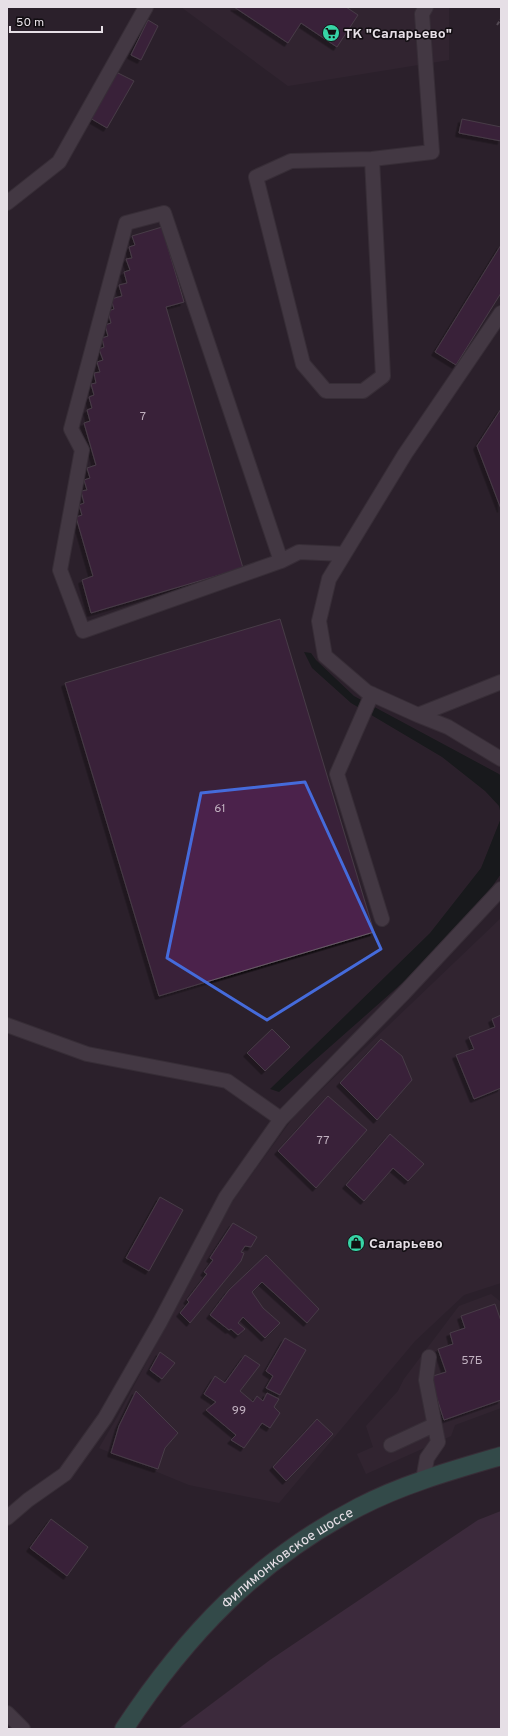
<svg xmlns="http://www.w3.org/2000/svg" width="508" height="1736" font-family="Overpass,sans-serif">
	<defs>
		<filter id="shadow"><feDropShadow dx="-3.5" dy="3.5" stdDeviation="0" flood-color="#0009"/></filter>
	</defs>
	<rect width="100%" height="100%" fill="#2c212b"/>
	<path fill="#382937" d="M181,7H449V60L288,86Z
		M501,918V1283L464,1295L415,1341L279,1503L189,1485L99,1448L118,1416L232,1202L295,1115Z
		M491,1294L501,1302V1408L455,1425L451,1436L366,1474L357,1454L373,1447L366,1426L398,1391L404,1379L459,1306Z"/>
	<path fill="#513750" d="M501,1511V1729H178L270,1660L478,1520Z"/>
	<path fill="#001009" d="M304,652L311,653L316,660L354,696L499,774L501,776V815L499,806L485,791L442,757L351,703L312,668Z
		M501,818V874L491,888L426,962L279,1092L270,1089L430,933L481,868Z"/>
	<path fill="#4c214b" stroke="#695d68" filter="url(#shadow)" d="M234,7H346L358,15L337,47L301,23L288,43Z
		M148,20L158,26L141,60L131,55Z
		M116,72L134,81L107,128L90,118Z
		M462,119L501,127V141L459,133Z
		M162,227L184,302L166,307L243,568L91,613L82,580L93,576L76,517L82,515L79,505L84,503L81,491L87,490L84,480L90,478L87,468L96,465L84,423L90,421L87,410L92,408L89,397L94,395L91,384L96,383L94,373L100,372L97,362L103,360L99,349L104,347L102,338L108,336L105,325L111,323L108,311L114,309L111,299L122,296L119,285L127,283L124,272L130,270L126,259L132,258L129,247L135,245L132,236Z
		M501,245V293L456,365L435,352Z
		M501,409V509L477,446Z
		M280,619L374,932L159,996L65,683Z
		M501,1015V1088L474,1099L456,1055L474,1049L469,1037L495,1027L492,1019Z
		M272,1029L290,1047L265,1071L247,1053Z
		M381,1039L402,1056L412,1080L377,1120L340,1083Z
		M328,1096L367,1130L316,1188L278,1151Z
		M390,1134L424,1164L408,1181L393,1168L364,1201L346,1185Z
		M160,1197L183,1210L149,1271L126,1258Z
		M233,1223L257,1237L251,1247L245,1246L241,1252L244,1253L241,1261L190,1323L180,1313L189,1302L187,1300L207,1274L204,1272L213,1260L210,1258Z
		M266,1255L319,1309L307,1323L262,1282L252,1292L263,1308L280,1323L265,1338L243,1317L238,1323L245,1329L238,1335L231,1329L229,1330L210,1315L229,1290Z
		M495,1304L501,1321V1400L444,1420L430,1377L446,1372L438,1349L453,1344L450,1333L465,1328L461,1316Z
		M285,1338L306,1350L280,1395L266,1388L273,1376L266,1371Z
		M160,1352L175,1363L162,1379L150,1370Z
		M245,1355L260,1365L240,1391L253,1402L257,1396L263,1401L267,1393L279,1399L274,1407L280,1413L270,1428L262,1423L244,1448L231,1440L236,1435L206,1410L216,1402L204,1394L215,1376L225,1383Z
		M136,1391L178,1433L165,1448L158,1469L111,1453L119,1426Z
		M317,1419L333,1434L286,1481L273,1467Z
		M51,1519L88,1547L67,1576L30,1548Z"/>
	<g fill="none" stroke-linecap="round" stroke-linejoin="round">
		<g stroke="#463e46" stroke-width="16">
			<path id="minor" d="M372,159L383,376L363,391H326L303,364L256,177L291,161L372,159L432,152L422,14L426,7
				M7,203L59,162L146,7
				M501,313L405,454L329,579L319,621L325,656L367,692L418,715L448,727L501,759
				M281,561L164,213L126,223L71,429L82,450L60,570L83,631L281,561L299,552L344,554
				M372,694L337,774L382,919
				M418,715L501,682
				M7,1025L87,1054L227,1081L281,1119
				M391,1445L434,1425
				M423,1480L427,1458L438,1442L426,1380L429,1357
				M7,1518L28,1500L65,1474L105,1418L160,1322L226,1197L281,1119L404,993L501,889
				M7,1713L23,1729"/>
		</g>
		<g stroke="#463e46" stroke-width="20">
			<g id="major">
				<path id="s1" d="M124,1729C186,1635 257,1560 359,1507C403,1484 453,1470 501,1456"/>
			</g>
		</g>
		<path stroke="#847b84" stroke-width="2" stroke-dasharray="4 2" stroke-linecap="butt" d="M497,25L501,19"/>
		<use href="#minor" stroke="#615560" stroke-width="14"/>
		<use href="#major" stroke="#3c7c6d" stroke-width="18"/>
	</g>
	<path d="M0 0H508V1736H0ZM305,782L381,949L267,1020L167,958L201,793Z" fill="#2c212b" fill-opacity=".55" fill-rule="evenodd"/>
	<path fill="none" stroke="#456bdb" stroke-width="3" stroke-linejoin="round" d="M305,782L381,949L267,1020L167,958L201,793Z"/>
	<defs>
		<g id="supermarket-disc" transform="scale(0.9)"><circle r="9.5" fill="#37d4a6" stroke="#110d11"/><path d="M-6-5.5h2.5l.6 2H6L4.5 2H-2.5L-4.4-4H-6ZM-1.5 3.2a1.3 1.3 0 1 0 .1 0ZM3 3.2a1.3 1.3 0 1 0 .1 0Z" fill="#111"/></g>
		<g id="shop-disc" transform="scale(0.9)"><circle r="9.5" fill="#37d4a6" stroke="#110d11"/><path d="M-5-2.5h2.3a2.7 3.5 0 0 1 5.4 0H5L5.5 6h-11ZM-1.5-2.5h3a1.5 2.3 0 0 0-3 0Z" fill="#111"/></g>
	</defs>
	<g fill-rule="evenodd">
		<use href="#supermarket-disc" x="331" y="33"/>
		<use href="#shop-disc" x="356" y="1243"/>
	</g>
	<g text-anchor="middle" stroke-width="3" stroke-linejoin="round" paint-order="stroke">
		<g font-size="12" fill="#c0b0bf">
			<text x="143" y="420">7</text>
			<text x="220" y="812">61</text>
			<text x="323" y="1144">77</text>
			<text x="472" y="1364">57Б</text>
			<text x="239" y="1414">99</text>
		</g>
		<g font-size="14" font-weight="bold" fill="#e6dfe6" stroke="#110d11" text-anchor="start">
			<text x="344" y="38">ТК "Саларьево"</text>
			<text x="369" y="1248">Саларьево</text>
		</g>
		<g font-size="14" fill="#e6dfe6" stroke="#110d11">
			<text dy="5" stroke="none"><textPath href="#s1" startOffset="239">Филимонковское шоссе</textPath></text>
		</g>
	</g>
	<rect width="508" height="1736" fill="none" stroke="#e6dfe6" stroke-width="16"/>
	<path d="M10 26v6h92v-6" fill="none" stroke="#e6dfe6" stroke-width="2"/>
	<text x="16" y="26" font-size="12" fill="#e6dfe6" stroke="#110d11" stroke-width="3" paint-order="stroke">50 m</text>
</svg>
